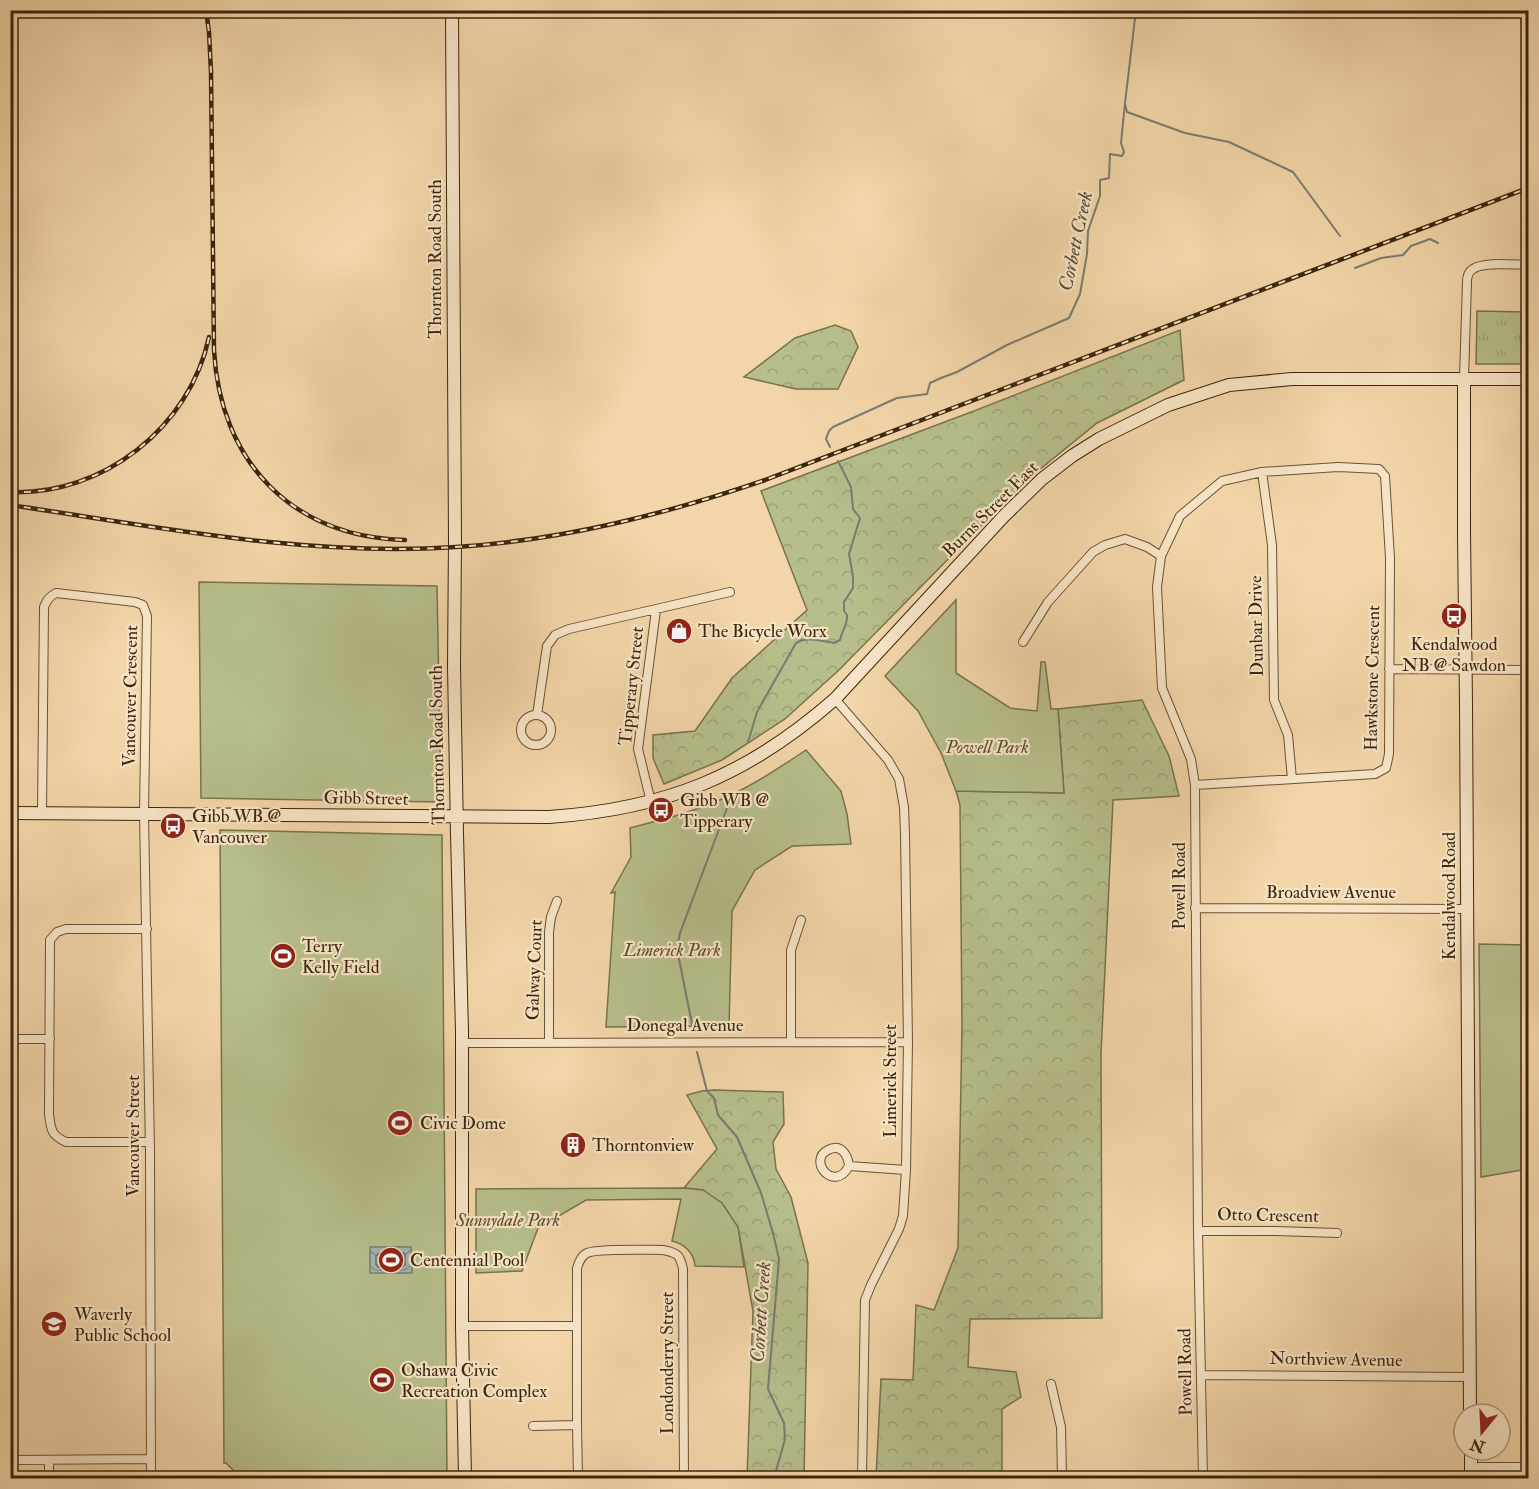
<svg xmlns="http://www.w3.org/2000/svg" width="1539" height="1489" font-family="'IM FELL Double Pica',serif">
	<defs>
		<pattern id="grass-tufts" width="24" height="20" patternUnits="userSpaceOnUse" patternTransform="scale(1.5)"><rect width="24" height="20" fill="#b6be8b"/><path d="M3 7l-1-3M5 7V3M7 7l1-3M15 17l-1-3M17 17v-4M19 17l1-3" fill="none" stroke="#9da377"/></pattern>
		<pattern id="forest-crowns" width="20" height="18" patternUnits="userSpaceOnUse" patternTransform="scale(1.5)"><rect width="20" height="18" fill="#b6be8b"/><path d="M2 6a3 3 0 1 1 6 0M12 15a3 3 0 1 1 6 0" fill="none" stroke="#9da377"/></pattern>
		<pattern id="water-waves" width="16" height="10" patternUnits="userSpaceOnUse" patternTransform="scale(1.5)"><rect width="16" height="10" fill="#a0b6b3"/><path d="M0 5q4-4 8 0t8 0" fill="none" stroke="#849490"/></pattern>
	</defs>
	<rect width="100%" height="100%" fill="#f2d5a8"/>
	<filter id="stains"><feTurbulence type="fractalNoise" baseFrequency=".00333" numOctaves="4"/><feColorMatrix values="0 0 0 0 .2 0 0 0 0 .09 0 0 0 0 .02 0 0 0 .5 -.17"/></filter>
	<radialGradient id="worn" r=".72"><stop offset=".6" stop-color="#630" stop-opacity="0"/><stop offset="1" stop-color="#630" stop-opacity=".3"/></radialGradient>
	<path fill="url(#grass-tufts)" stroke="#7a724c" stroke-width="1.5" d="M1477,311L1528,312V364H1476Z"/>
	<path fill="url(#forest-crowns)" stroke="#7a724c" stroke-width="1.5" d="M835,325L851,331L858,347L838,389H796L744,377L795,338Z
		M1180,330L1184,380L1097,423L1023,483L839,670L785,719L722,760L664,784L653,758V735L695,731L732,678L807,610L761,491L974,411Z
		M1142,700L1169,756L1179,796L1113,800L1101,1054L1102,1318L970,1319L968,1367L1016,1372L1021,1397L1002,1409V1478H876L881,1379L913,1380L916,1305L934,1310L958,1248L962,1024L960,805L956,791L1064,793L1058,709Z
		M714,1090L783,1092L784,1124L773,1142L776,1169L791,1197L808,1263L804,1478H747L753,1311L738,1227L703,1190L684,1188L717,1149L687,1095L702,1091Z"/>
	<path fill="#b6be8b" stroke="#7a724c" stroke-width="1.5" d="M199,582L437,586L441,802L201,798Z
		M956,600V673L1010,708L1037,711L1041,662H1045L1051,709H1058L1064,793L956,791L941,753L918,711L885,676Z
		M806,750L841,791L847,814L851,844L792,846L755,870L732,911L729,1026L606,1027L615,892L611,893L631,857L630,828C661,820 693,812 722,799C752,786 779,768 806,750Z
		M220,830L442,835L447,1477L444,1478H357L316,1472H235L226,1463H224Z
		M1479,944L1528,945V1169L1481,1177Z
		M684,1188L703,1190L722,1203L738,1227L744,1267L695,1266C694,1253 685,1244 672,1241L681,1199L586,1200L538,1228L522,1271L476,1273V1189Z"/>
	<path fill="url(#water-waves)" stroke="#787c71" stroke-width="1.5" d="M370,1247H411L412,1273H370Z"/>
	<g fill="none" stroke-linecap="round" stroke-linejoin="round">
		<path stroke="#6e6e60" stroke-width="1.5" d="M379,1253H404L405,1255V1265L402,1267H378L376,1264V1256Z"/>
		<path stroke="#787c71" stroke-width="2" d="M1125,104L1127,112L1185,133L1229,142L1293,172L1340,236
			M1355,268L1381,258L1403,255L1411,246L1430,239L1438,243
			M830,447L826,439L829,431L833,427L897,398L927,394L930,383L941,378L957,372L1007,345L1069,318L1080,294L1087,254L1088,231L1100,196V180L1109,178L1110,154L1122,156L1124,152L1121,143L1125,103L1136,10
			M748,742L757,712L796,643C807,636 821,641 834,643L840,640C842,630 848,625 847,615L844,611V602L853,588V576L849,554L860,518L853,509L851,487L838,461
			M693,1029L677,949L680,933L730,800
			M697,1052L707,1091L714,1098L718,1115L737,1137L761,1193L773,1233L779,1259L768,1389L784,1423L785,1439L774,1478"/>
		<g stroke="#6a5234" stroke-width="10">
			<path id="street" d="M1464,378L1467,282C1467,277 1468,272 1473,269C1483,261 1516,265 1528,265
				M1262,472L1272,545L1274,700L1288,735L1292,779
				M1023,642L1048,602L1093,552L1105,545L1125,539L1147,547L1161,556
				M1389,669L1528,670
				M835,699L888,760L899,779L904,807L905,834L908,1042L906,1170L903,1216L899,1229L871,1285L865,1300L862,1478
				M537,715L547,646L555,635L569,629L730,592
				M521 730a15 15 0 1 1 30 0a15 15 0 1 1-30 0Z
				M1195,785L1375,774L1386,768L1389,754L1390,558L1385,476L1379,469L1338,467L1262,472L1222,481L1180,516L1161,556L1157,587L1162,688L1191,759L1195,785L1198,1231L1203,1478
				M651,802L638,749L656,610
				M42,813L44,607C47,600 49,597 56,593L135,602L143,605L147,616L144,814L150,1150L151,1478
				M1195,908L1467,909
				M147,929H66L57,932L50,940L49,1114C51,1130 51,1135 66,1142H149
				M10,1039H50
				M791,1041V950L801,920
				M549,1042V932L551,917L557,901
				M462,1043L908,1042
				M849,1166C848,1155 841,1143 828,1150C807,1160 834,1194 849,1166L906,1170
				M1198,1231H1275L1337,1233
				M462,1326H576
				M1201,1375L1470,1377
				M1051,1384L1061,1427L1062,1478
				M533,1426L577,1425
				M10,1460L151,1459
				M49,1460V1478
				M1471,1467H1528
				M578,1478L577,1425V1268C579,1262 581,1256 587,1253C597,1248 649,1250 663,1250C678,1253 680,1255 683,1269L684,1478"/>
		</g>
		<g stroke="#3d260d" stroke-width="14">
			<path id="secondary" d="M452,10L455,540L454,666L457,834L462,1032V1326L465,1478
				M1464,378V532L1466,703L1470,1414
				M10,813L549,817C666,809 747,776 835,699L1004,516L1042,479L1072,456L1099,439L1168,405L1229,385L1292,379H1528
				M1471,1450V1478"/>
		</g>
		<use href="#street" stroke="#f7e4c6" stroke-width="8"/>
		<use href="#secondary" stroke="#f7e4c6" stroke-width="12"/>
		<g stroke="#3d260d" stroke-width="4.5">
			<path id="rail" d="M206,10L209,32L211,72L214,350C220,461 291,537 405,540
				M10,492C103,496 190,427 209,337
				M10,505C158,527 307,557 456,547C563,540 663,515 765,480L1528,188"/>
		</g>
		<use href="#rail" stroke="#f7e4c6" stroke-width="2" stroke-dasharray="7" stroke-linecap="butt"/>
	</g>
	<defs>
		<g id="bus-disc" transform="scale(1.35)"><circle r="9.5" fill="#8f2418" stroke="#f7e4c6"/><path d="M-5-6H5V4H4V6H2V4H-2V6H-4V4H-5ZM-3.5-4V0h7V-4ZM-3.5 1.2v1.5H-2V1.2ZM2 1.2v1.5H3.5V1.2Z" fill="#fff"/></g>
		<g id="shop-disc" transform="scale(1.35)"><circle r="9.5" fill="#8f2418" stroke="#f7e4c6"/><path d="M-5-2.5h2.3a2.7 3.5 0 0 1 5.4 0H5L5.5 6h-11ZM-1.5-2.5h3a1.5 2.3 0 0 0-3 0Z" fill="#fff"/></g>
		<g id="stadium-disc" transform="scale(1.35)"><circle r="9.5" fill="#8f2418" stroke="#f7e4c6"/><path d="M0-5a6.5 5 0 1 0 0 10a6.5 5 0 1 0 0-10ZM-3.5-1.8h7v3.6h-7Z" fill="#fff"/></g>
		<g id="building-disc" transform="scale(1.35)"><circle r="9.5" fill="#8f2418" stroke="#f7e4c6"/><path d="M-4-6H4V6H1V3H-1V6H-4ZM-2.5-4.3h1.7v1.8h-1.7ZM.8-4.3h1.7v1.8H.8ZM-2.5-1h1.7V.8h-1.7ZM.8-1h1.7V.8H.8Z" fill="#fff"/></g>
		<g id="school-disc" transform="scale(1.35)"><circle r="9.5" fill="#8f2418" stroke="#f7e4c6"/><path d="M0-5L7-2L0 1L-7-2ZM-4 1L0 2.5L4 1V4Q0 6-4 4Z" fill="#fff"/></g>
	</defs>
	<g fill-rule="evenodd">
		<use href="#bus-disc" x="1454" y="616"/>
		<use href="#shop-disc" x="679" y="631"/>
		<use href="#bus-disc" x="661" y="810"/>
		<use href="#bus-disc" x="173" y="826"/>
		<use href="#stadium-disc" x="283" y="956"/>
		<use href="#stadium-disc" x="400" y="1123"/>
		<use href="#building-disc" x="573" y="1145"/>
		<use href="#stadium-disc" x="391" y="1260"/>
		<use href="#school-disc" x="54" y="1324"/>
		<use href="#stadium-disc" x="382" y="1380"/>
	</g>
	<g text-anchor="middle" stroke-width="4.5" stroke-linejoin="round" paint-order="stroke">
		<g font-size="18" fill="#3d260d" stroke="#f7e4c6">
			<text transform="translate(435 259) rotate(-90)" y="6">Thornton Road South</text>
			<text transform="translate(990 509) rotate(-45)" y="6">Burns Street East</text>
			<text transform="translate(1256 626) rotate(-91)" y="6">Dunbar Drive</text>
			<text transform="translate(1372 678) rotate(-89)" y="6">Hawkstone Crescent</text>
			<text transform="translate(631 686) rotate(-84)" y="6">Tipperary Street</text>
			<text transform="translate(130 696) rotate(-89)" y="6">Vancouver Crescent</text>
			<text transform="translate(437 745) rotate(-91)" y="6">Thornton Road South</text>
			<text transform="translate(366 798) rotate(1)" y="6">Gibb Street</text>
			<text transform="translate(1179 886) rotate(-90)" y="6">Powell Road</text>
			<text x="1331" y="898">Broadview Avenue</text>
			<text transform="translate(1449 896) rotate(-90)" y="6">Kendalwood Road</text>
			<text transform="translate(534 970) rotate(-88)" y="6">Galway Court</text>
			<text x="685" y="1031">Donegal Avenue</text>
			<text transform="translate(890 1081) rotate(-90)" y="6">Limerick Street</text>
			<text transform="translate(133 1136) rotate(-90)" y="6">Vancouver Street</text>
			<text transform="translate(1268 1215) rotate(1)" y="6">Otto Crescent</text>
			<text transform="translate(1336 1359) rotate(1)" y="6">Northview Avenue</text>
			<text transform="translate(667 1363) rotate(-90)" y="6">Londonderry Street</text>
			<text transform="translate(1185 1372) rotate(-91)" y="6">Powell Road</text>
		</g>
		<g font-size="18" fill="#3d260d" stroke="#f7e4c6" text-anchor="start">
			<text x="698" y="637">The Bicycle Worx</text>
			<text x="1454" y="650" text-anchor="middle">Kendalwood<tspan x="1454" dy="21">NB @ Sawdon</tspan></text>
			<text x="680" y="806">Gibb WB @<tspan x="680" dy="21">Tipperary</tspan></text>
			<text x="192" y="822">Gibb WB @<tspan x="192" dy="21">Vancouver</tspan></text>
			<text x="302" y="952">Terry<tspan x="302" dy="21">Kelly Field</tspan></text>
			<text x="420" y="1129">Civic Dome</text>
			<text x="592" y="1151">Thorntonview</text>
			<text x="410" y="1266">Centennial Pool</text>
			<text x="74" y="1320">Waverly<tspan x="74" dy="21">Public School</tspan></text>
			<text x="401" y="1376">Oshawa Civic<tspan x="401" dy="21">Recreation Complex</tspan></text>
		</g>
		<g font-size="18" font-style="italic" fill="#5b4c2c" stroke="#f7e4c6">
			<text x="987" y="753">Powell Park</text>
			<text x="672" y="956">Limerick Park</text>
			<text x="508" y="1226">Sunnydale Park</text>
		</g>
		<g font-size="20" font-style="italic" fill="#564a36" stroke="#f7e4c6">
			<text transform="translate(1075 241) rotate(-78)" y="7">Corbett Creek</text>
			<text transform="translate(760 1312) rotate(-86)" y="7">Corbett Creek</text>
		</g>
	</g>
	<rect width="1539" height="1489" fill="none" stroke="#f2d5a8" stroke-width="36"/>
	<rect x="12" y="12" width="1515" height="1465" fill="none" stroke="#3d260d" stroke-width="3"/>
	<rect x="18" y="18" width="1503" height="1453" fill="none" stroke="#3d260d" stroke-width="1.5"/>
	<g transform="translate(1482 1432) rotate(198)"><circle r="28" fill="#f7e4c6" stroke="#ad987c" stroke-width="1.5"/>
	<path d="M0-4.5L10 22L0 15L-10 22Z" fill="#8f2418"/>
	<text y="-9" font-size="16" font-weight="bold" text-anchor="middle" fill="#3d260d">N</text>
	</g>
	<rect width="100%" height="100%" filter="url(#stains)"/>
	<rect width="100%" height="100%" fill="url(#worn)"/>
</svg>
